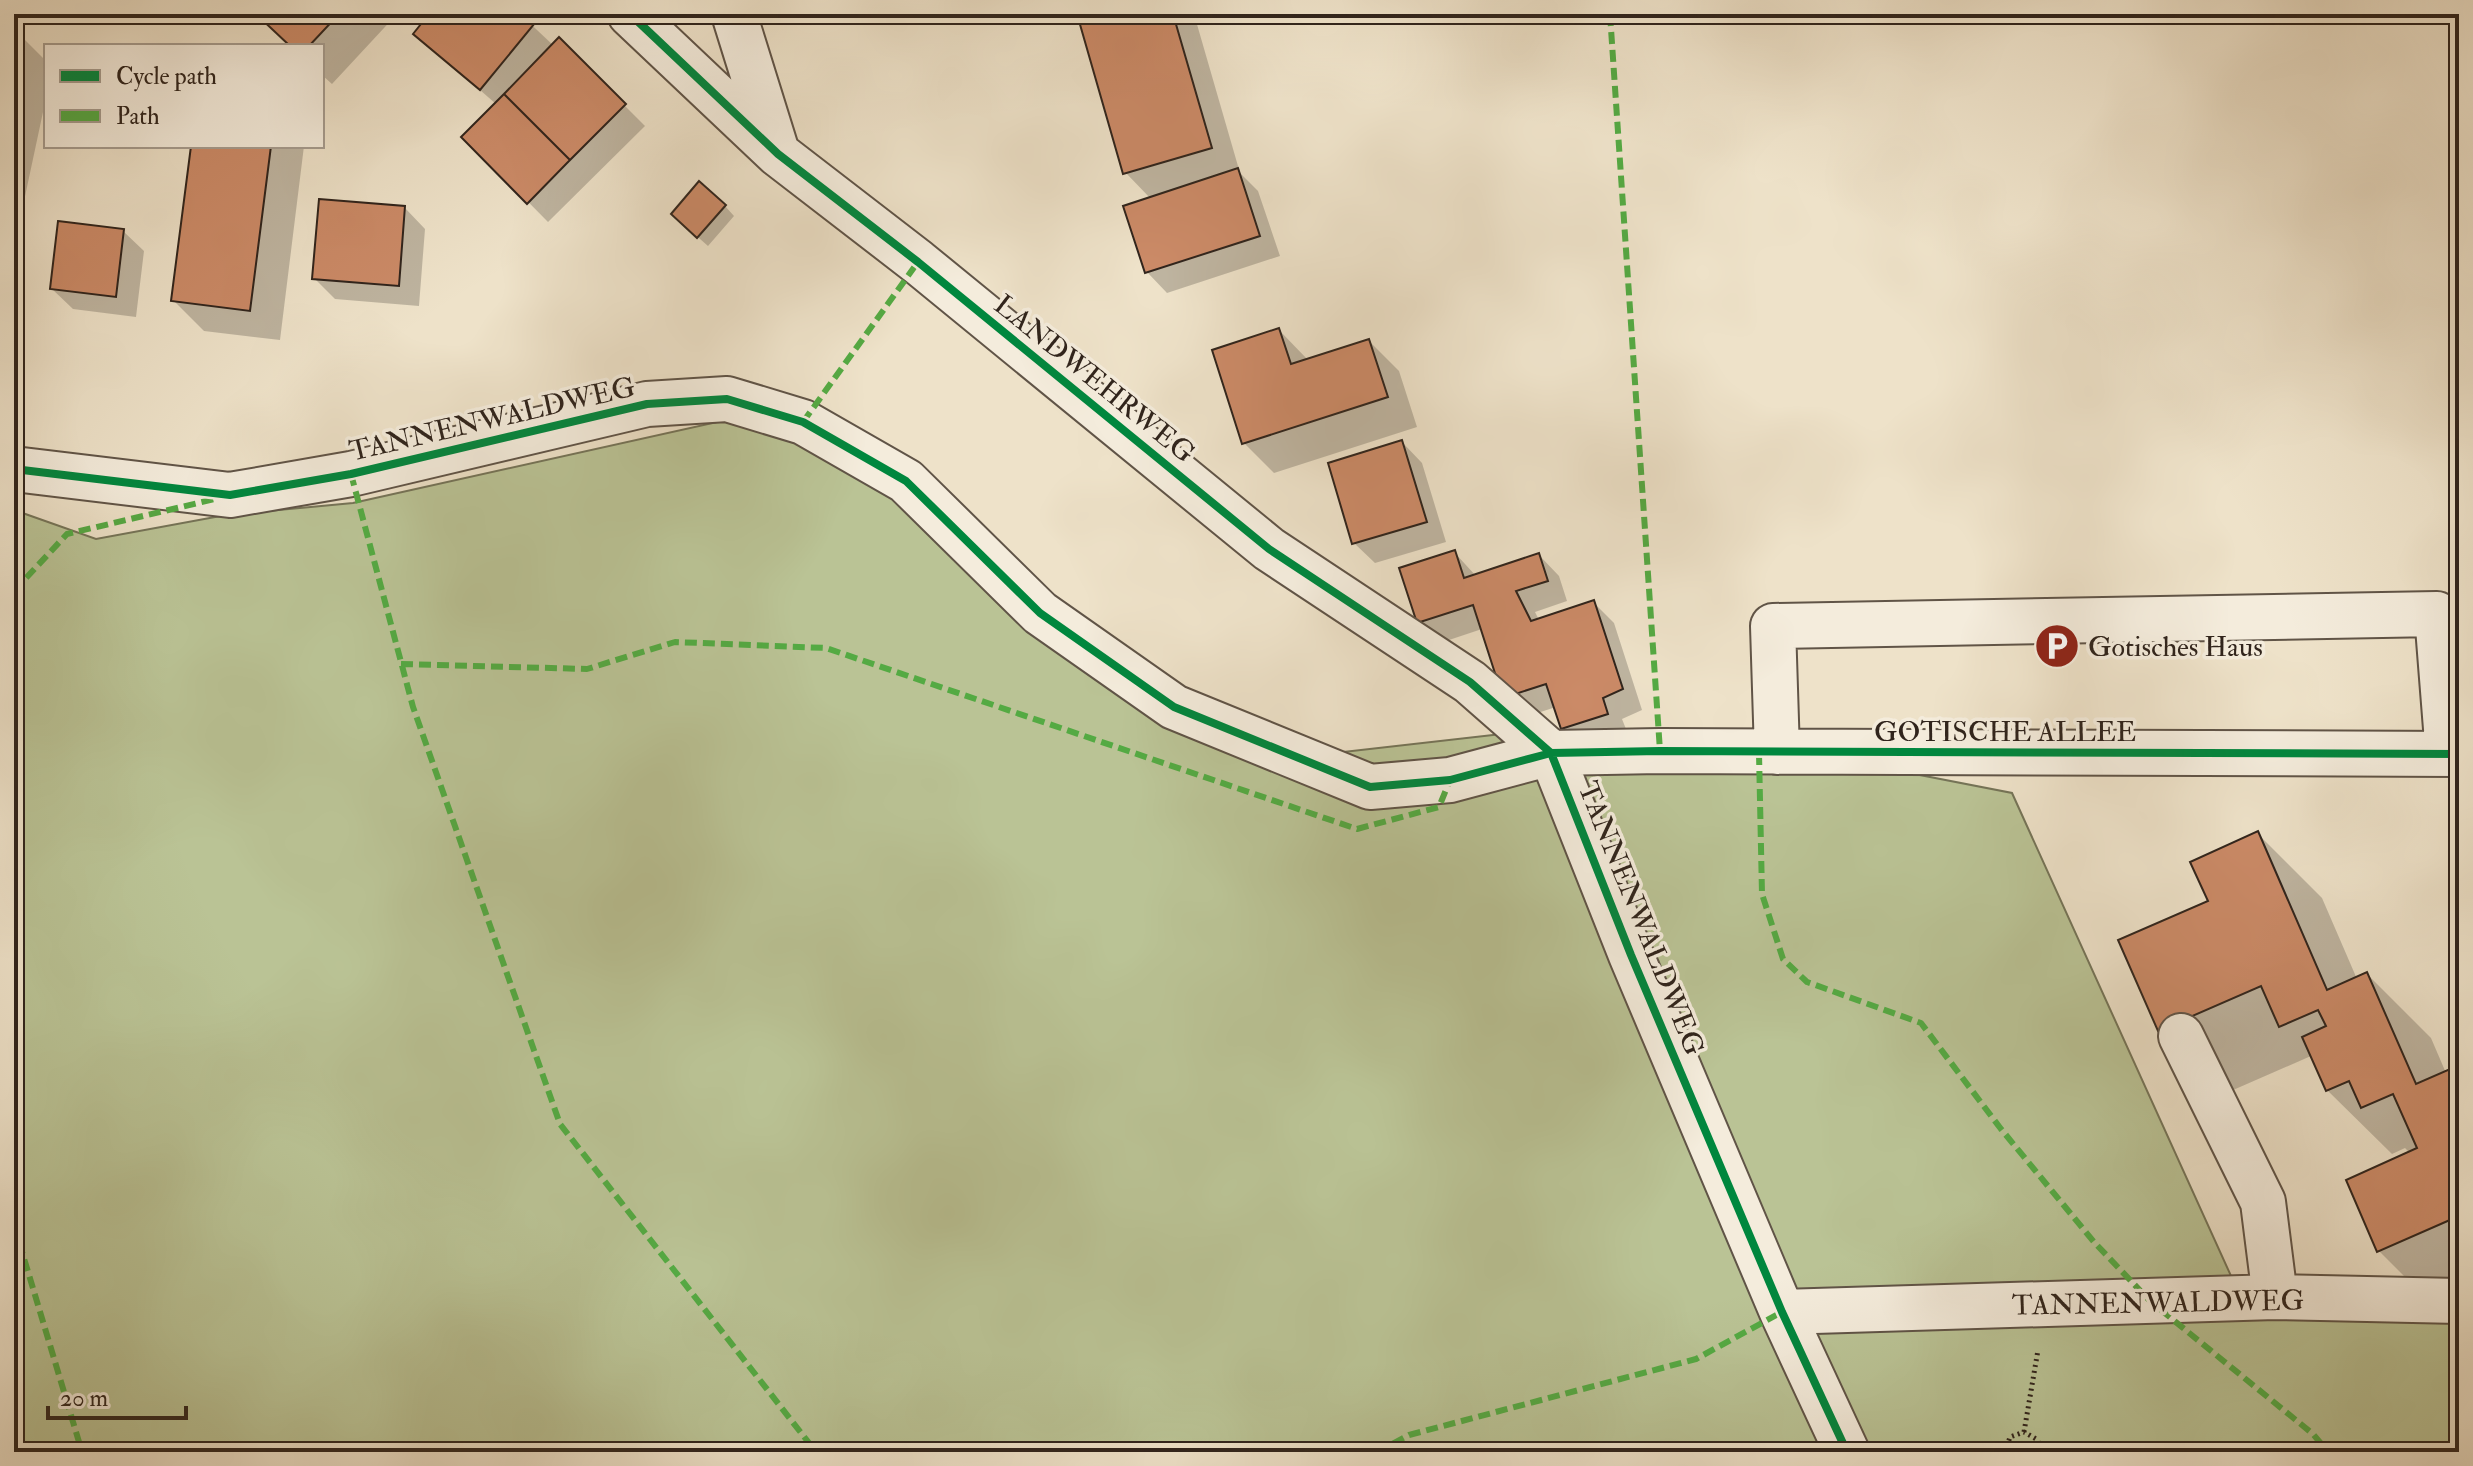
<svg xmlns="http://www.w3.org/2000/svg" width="2473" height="1466" font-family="'IM FELL Double Pica',serif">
	<rect width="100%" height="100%" fill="#eee2c9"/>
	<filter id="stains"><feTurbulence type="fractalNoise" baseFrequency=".0025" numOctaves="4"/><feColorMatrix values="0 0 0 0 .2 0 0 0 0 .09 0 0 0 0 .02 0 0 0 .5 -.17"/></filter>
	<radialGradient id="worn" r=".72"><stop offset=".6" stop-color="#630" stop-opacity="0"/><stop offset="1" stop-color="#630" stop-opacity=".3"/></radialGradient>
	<path fill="#bac395" stroke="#757458" stroke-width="2" d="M753,414L902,483L1036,616L1317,755L1537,730H1660L1776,747L2012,793L2241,1298L2459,1290V1452H14V510L96,539L226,515L353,503Z"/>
	<path fill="#0003" d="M256,14H397L332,84L322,75V46H291Z
		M432,14H520L554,46L559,40L645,126L548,222L464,137L496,104L416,34Z
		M1079,14H1194L1240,173L1258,191L1280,256L1167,293L1147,272L1151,199L1125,172Z
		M14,35L22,37L46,61V98L14,248Z
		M193,146H304L280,340L204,331L173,300Z
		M725,206L734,216L708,246L683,224Z
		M405,208L425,229L419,306L335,299L314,278Z
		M123,231L144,251L136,317L73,309L52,289Z
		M1279,330L1308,360L1369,341L1399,371L1417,427L1274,473L1244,443Z
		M1402,442L1422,463L1446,542L1375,563L1354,543Z
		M1454,552L1476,576L1539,555L1559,576L1567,601L1535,612L1539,620L1593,602L1614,623L1642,710L1622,719L1628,734L1583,749L1563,728L1556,707L1525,717L1482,629L1440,643L1419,622Z
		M2258,834L2322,898L2357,979L2367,974L2431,1038L2446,1073L2459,1071V1308L2443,1315L2379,1251L2348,1181L2410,1153L2405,1148L2392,1154L2327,1090L2311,1056L2224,1094L2160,1030L2210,902Z"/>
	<path fill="#cb8a67" stroke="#30241c" stroke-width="2" d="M256,14H339L309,46H290Z
		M429,14H523L535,23L480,90L413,34Z
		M1077,14H1173L1212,148L1123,174Z
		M14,33L23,35L14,78Z
		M559,37L626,104L570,160L504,94Z
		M504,94L570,160L527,204L461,137Z
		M191,146H271L250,311L171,301Z
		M1238,168L1260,236L1145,273L1123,206Z
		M699,181L726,205L697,238L671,214Z
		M319,199L405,206L399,286L312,279Z
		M58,221L124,229L116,297L50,289Z
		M1279,328L1291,364L1369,339L1388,397L1242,444L1212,350Z
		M1402,440L1427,522L1352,544L1328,463Z
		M1455,550L1464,578L1539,553L1548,581L1516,591L1531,621L1594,600L1623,689L1603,698L1608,714L1561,729L1546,684L1503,698L1473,605L1417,623L1399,568Z
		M2258,831L2327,990L2367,972L2416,1084L2457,1066L2459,1070V1216L2377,1252L2346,1180L2417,1148L2393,1094L2361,1108L2349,1081L2326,1091L2302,1037L2326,1026L2318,1010L2279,1027L2261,986L2158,1031L2118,940L2208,901L2190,862Z"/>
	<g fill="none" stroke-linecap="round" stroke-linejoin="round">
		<g stroke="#605447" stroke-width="48">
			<path id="minor" d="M630,14L778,154L918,262L1269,549L1470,682L1551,753L1631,955L1782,1312L1847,1452
				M734,14L776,149
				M14,469L230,495L351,474L647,404L727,399L803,422L906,481L1040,613L1174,707L1370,787L1450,780L1551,753L1660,751L2459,754
				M1777,752L1773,626L2437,614L2448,754
				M2181,1036L2263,1202L2275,1297
				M1782,1312L2275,1297L2459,1301"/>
		</g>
		<path stroke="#30241c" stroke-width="5" stroke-dasharray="2 4" stroke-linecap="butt" d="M2024,1432L2038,1350
			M2005,1452L2010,1437L2024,1432L2038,1440L2040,1452"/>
		<use href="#minor" stroke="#f4ecdc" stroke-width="44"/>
		<path stroke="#54aa43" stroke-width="6" stroke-dasharray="12 6" stroke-linecap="butt" d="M1610,14L1660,751
			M803,422L918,262
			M351,474L413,707L560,1124L816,1452
			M14,591L67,534L215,499
			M401,664L587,669L675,642L826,648L1357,829L1439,807L1450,780
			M1759,753L1762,894L1783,959L1807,982L1921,1023L2001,1129L2094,1242L2150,1301L2313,1434L2328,1452
			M14,1225L82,1452
			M1377,1452L1409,1435L1696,1359L1782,1312"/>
		<g stroke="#f4ecdc" stroke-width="13">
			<path id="cycleway" d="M630,14L778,154L918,262L1269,549L1470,682L1551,753L1631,955L1782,1312L1847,1452
				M14,469L230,495L351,474L647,404L727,399L803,422L906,481L1040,613L1174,707L1370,787L1450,780L1551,753L1660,751L2459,754"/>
		</g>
		<use href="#cycleway" stroke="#00873e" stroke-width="8"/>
	</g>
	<defs>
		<g id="parking-disc" transform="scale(2.3)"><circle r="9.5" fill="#8f2418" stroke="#f4ecdc"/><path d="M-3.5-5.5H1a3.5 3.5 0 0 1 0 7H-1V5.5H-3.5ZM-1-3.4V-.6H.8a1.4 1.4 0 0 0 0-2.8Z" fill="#fff"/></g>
	</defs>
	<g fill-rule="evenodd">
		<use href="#parking-disc" x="2057" y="646"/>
	</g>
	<g text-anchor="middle" stroke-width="7" stroke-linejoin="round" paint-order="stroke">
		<g font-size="28" fill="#30241c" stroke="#f4ecdc">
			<text transform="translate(1095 378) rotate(39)" y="10">LANDWEHRWEG</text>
			<text transform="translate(492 418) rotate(-13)" y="10">TANNENWALDWEG</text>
			<text x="2005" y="741">GOTISCHE ALLEE</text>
			<text transform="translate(1642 918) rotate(68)" y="10">TANNENWALDWEG</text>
			<text transform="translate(2158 1302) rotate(-1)" y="10">TANNENWALDWEG</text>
		</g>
		<g font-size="28" fill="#30241c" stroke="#f4ecdc" text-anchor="start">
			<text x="2088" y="656">Gotisches Haus</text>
		</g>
	</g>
	<rect width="2473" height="1466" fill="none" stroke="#eee2c9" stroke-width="48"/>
	<rect x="16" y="16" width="2441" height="1434" fill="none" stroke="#30241c" stroke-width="4"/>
	<rect x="24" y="24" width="2425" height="1418" fill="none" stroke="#30241c" stroke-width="2"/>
	<rect x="44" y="44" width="280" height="104" fill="#f4ecdc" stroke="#a69c8f" stroke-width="2"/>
	<rect x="60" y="70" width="40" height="12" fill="#00873e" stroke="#a69c8f" stroke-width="2"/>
	<text x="116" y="84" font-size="24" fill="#30241c">Cycle path</text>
	<rect x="60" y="110" width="40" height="12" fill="#54aa43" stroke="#a69c8f" stroke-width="2"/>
	<text x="116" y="124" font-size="24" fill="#30241c">Path</text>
	<path d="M48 1406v12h138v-12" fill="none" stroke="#30241c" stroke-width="4"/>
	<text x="60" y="1406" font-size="24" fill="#30241c" stroke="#f4ecdc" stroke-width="6" paint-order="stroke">20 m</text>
	<rect width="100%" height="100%" filter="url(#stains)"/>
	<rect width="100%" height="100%" fill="url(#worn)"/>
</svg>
